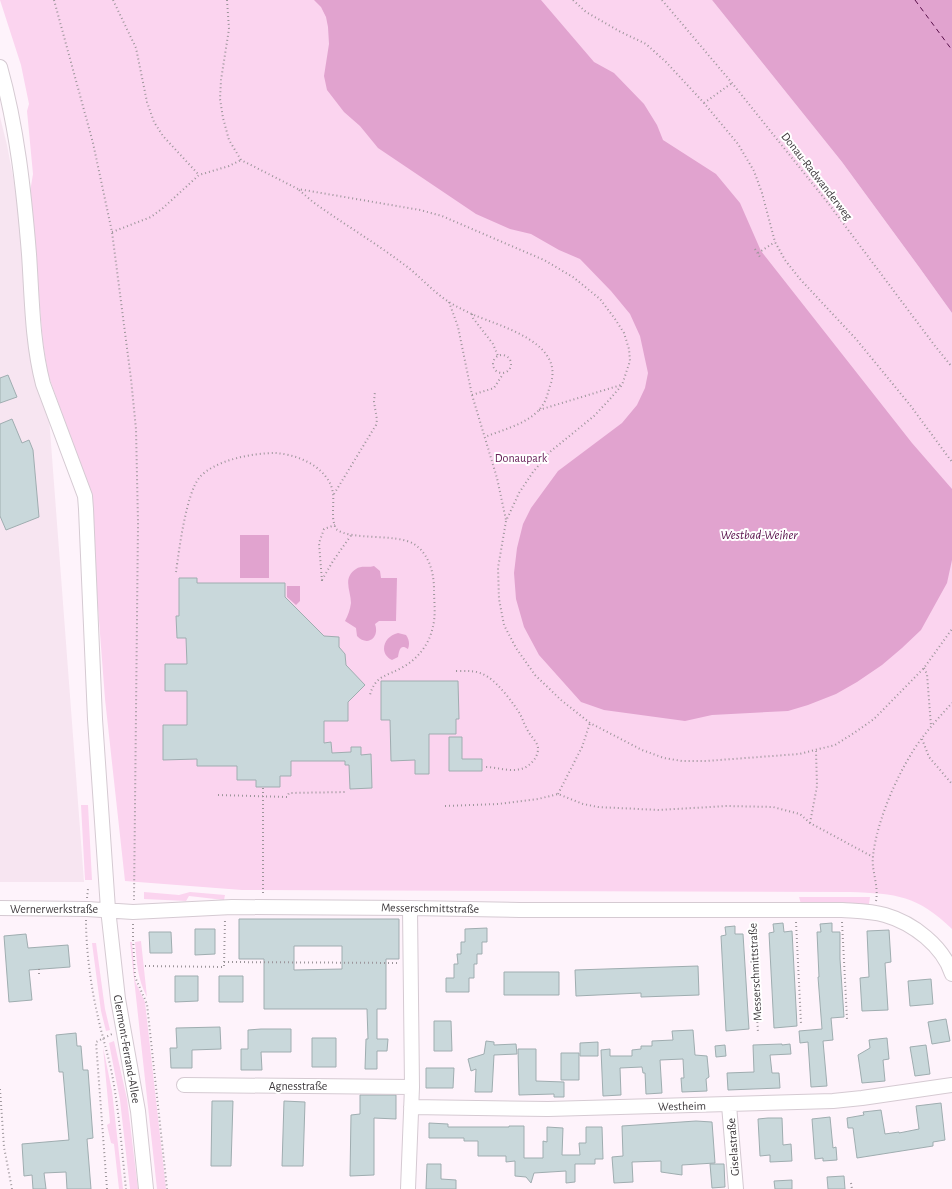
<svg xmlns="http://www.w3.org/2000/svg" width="952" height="1189" font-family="'Alegreya Sans',sans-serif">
	<rect width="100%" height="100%" fill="#fef3fb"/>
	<path fill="#f7e5f1" d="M0,117L7,145L14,182L49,417L84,882H0Z"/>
	<path fill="#fbd4ef" d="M0,0H712L842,162L919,267L952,313V929C917,895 897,894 850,892L242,890L125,881L105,699L97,594L92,499L48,374L43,343L30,192L33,174L27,111L29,104L21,65Z
		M81,805H88L92,880H85Z
		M144,892L179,895L190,892L225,895L224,900L189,896L186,901L144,899Z
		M799,897H870L869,904H801Z
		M141,941L147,997C137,978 137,962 135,942Z
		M130,942H132L135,981L145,1002L166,1189H157Z
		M92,943H96L105,1009L110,1030L106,1031L101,1011Z
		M114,1041L127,1099L138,1189H130L120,1100L109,1043Z
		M103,1047L112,1091L123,1189H119L114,1144L111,1143L107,1125L110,1123Z"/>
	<path fill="#e1a3cf" d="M314,0H541L594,62L614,73L644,104L657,125L663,140L716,174L740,203L761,251L912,443L952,489V560L947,583L921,630L902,648L882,665L857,682L836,694L808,705L788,711L712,715L685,721L604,710L581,702L539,655L524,627L516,599L514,573L517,548L523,524L531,508L558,471L622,423L637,405L645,388L648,373L640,336L630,314L611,291L580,259L559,250L531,234L510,229L476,214L378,148L360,126L344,112L327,90L324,76L329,44L328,27L326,17L321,7Z
		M712,0H952V313L919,267L842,162Z
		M240,535H269V578H240Z
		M374,566L380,571L381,578H397L396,621H379L375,624C380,638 367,647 357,636L356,628L345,621C348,615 350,610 351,603C351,591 342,578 356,569C361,565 368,568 374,566Z
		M287,586H300V601L296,605L287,597Z
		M398,633L406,635C409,639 410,644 408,649C400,643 399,651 398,657L392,660C378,653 384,636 398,633Z"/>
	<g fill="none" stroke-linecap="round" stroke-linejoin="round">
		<path stroke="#570f49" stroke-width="1" stroke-dasharray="5 4" stroke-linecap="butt" d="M915,0L952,50"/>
	</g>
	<path fill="#c9d8db" stroke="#9fadb0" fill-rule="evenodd" d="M8,375L17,397L0,403V378Z
		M12,419L22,443L29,440L33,450L39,517L6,530L0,516V424Z
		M179,578H197V583H285V597L324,636L339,637V647L345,654L346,665L365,685L348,702V721H324V743L331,742L332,753L351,752V747H361V755L371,754L372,788L350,789L349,765H345V761H291V776H280V787H256V780H237V766H197V759L163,760V725H187V691H165V664H187L186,638H177L176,616H179Z
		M381,681H458L459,719H456V734H429V774H415V760L391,761L390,720H381Z
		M449,737H462V759H482V771H449Z
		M239,919H399V959H386V1009H377V1039H388L387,1051H377V1069H365L366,1039H368L367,1009H264V959H239ZM294,946H342V969L294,970Z
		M783,923L784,932L792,931L797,1026L774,1028L769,933L774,932L773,924Z
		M832,923V932H840V959L844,1017L831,1018L833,1040L823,1041L827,1086L811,1087L808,1042L800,1043L799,1031L822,1029L818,977H819L817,932H821L820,924Z
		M735,926V934H743L749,1029L726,1031L721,936L726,935L725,927Z
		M487,928V942H482V954H477V964H474V978H469V992H446V978H454V964H458L457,954H461V942H465V929Z
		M195,929H215V954L195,955Z
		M889,930L891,962L885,963L888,1010L862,1011L860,978L869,977L867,931Z
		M149,932H171L172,953H150Z
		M26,934L28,948L68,945L70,967L29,970L32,1000L9,1002L4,936Z
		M698,966L699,995L641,997V993L576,996L575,970Z
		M504,972H559V995H504Z
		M175,976H198V1001L175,1002Z
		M219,976H243V1002H219Z
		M931,979L933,1004L910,1006L908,981Z
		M946,1019L950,1041L932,1044L928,1022Z
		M434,1021H451L452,1051H434Z
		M220,1027L221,1049L192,1050V1068H171L170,1048H177L176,1028Z
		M261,1029H291V1052H261L262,1070H241V1049H248V1030Z
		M693,1030L695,1055L707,1056L709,1077L706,1079L707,1091L682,1092L681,1078H684L683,1059L660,1060L662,1093L646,1094L645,1073H643L642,1067L620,1068L621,1095L603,1096L601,1050L610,1049V1056H632V1050L641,1049V1046H652V1041L673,1040L672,1031Z
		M76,1033L77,1046H81L83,1070H88L93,1138L87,1139L91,1189H67L66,1172L44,1173L46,1189H33L32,1175L24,1176L22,1144L69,1140L63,1072H59L56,1035Z
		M312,1038H336V1067H312Z
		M887,1038L889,1059L883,1060L885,1081L862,1083L858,1055L870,1048L869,1040Z
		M486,1041L494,1042V1045L516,1044L517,1054L494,1055L492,1092H475L476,1069L471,1071L468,1059L484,1054Z
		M598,1042V1056H580V1043Z
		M782,1044V1045L790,1044L791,1054L770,1055L772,1073H779L780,1088L728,1090L727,1073L754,1072L753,1045Z
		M725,1045L726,1056L716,1057L715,1046Z
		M926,1045L930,1074L915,1076L910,1047Z
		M518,1049H536V1081L564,1082V1097H554V1094L519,1095Z
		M561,1053H579V1080H561Z
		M426,1068H454L453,1088H426Z
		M360,1095H396V1119L374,1118V1175L350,1176L351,1115L360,1114Z
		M212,1101H233L231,1166H211Z
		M284,1101L305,1102L303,1166H282Z
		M941,1103L945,1140L933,1142V1146L857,1158L853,1128H848L847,1118L864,1115L863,1112L881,1110L885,1134L899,1132V1133L919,1129L916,1106Z
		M830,1117L833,1148L836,1147L837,1160L823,1161V1158L815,1159L812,1119Z
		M768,1118H782L783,1145L791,1144L792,1161L770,1162V1155L760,1156L758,1119Z
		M696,1121L712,1122L715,1163L682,1165V1175L661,1172V1161L632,1162L633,1182L614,1183L612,1157L623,1156L622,1126Z
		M429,1123L448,1124V1127H509V1126H524V1158H543V1141L547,1142V1127L563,1128L562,1155H580L579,1143H586V1127H602L603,1159H595V1164H575V1182L566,1183V1171L534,1173L531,1183L526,1177L515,1176V1161L506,1162V1156H478V1141H464V1138H429Z
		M427,1164H441V1179L456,1180V1189H426Z
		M710,1164H724L725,1187L712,1188Z
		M844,1176L845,1189H828L827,1177Z
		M792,1180V1189H775L774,1181Z"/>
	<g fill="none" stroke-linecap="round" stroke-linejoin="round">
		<g stroke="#d5cad2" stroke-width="16">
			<path id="minor" d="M0,67C17,127 24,192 29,254C32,297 32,342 43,384L85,496L86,509L95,719L108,909L118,999L138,1111L146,1189
				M0,908L87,909L133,912L232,907L410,908L520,910H842C856,911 871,911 885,915C913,923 943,946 952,974
				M184,1085L412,1087
				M729,1105L736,1189
				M411,1107L548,1109L833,1101L862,1098L952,1085
				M408,1189L412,1087L410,908"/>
		</g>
		<path stroke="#9c959a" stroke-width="2" stroke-dasharray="1 3" stroke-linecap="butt" d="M54,0L93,143L112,232L131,379L136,429L138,523L134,900
			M113,0L136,48L147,102L154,122L163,136L199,175
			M227,0L229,29L221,80L220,99L223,118L229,140L241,160L298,189L420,210L442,216L544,260L573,277L600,299L615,319L624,333L629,349L630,361L622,385L610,399L594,416L551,451L533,472L519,493L506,521L498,568L499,599L504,625L516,648L535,675L561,700L590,723L642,750L664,758L682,761H706L799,754L835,745L854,733L874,719L924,668L952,629
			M573,0L586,12L619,31L646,44L666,62L704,103L738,144L754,171L762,193L775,242L785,260L800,279L856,339L910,405L952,462
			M662,0L732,83L828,203L935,346L952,367
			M704,103L732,83
			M299,190L313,202C345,225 379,245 410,269C423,280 435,293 449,302C457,307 465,311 474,315C502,327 566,343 550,386C548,392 547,398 544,403C533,423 504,429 485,437
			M112,232L151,217L163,208L199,175L229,166L241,160
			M755,249L760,257
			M758,253L775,242
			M449,302L458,327L472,395L497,478L506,520
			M472,314L473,318L493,344L498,356
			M493 364a9 9 0 1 1 18 0a9 9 0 1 1-18 0Z
			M472,395L494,388L503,374
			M539,410L621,385
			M334,494L376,425L377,420L374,402L375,391
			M176,572C179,550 186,495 199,478C214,460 253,453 275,453C293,454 315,462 326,477C340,494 328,512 336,529C351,541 396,533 414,544C429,554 434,572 434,590C434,601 436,615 433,626C430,643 418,659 403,667C388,676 375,675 370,695
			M322,580L333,561L352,534
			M322,581L319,543L324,529L335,525
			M924,668L927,674L931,726
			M456,671C468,671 478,670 488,677C499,684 514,704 520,714C523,720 525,726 528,731C531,737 538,742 538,749C538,757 531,765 524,768C511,773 498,767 485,767
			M922,739L929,757L952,784
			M558,794L582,747L590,723
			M218,795L287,797L289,793L347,792
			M445,806L498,804L538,799L558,794L583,804L598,807L659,810L726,806L773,807L800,814L810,823L873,857
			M810,823L817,786L816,751
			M263,893V787
			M87,898L88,889
			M876,901C879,885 871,870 873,856C877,819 900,767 922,738C931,726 942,714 952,703
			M86,920C86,950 91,988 98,1017C102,1036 108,1054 112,1074C119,1111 122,1151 126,1189
			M752,922L758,1033
			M796,922L801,1024
			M842,922L847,1019
			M133,924V938L135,977L147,1004L167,1189
			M224,962L399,963
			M145,966L224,967L225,919
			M39,969V974
			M0,1089L4,1147L12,1189
			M851,1183L852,1189
			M107,1189L96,1042L112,1034"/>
		<use href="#minor" stroke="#fff" stroke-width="14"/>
	</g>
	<g text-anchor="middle" stroke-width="4" stroke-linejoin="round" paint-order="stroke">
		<g font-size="12" fill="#3e3a3d" stroke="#fff">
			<text transform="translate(817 176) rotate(52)" y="4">Donau-Radwanderweg</text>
			<text transform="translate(430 908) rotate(1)" y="4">Messerschmittstraße</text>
			<text x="54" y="913">Wernerwerkstraße</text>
			<text transform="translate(755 972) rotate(-93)" y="4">Messerschmittstraße</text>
			<text transform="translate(127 1049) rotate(80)" y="4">Clermont-Ferrand-Allee</text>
			<text x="298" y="1090">Agnesstraße</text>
			<text transform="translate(682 1106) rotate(-1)" y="4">Westheim</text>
			<text transform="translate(733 1147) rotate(-94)" y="4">Giselastraße</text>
		</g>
		<g font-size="12" fill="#672058" stroke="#fff">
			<text x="521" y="462">Donaupark</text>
		</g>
		<g font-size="13" font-style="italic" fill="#570f49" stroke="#fff">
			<text x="759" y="539">Westbad-Weiher</text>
		</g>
	</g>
</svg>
